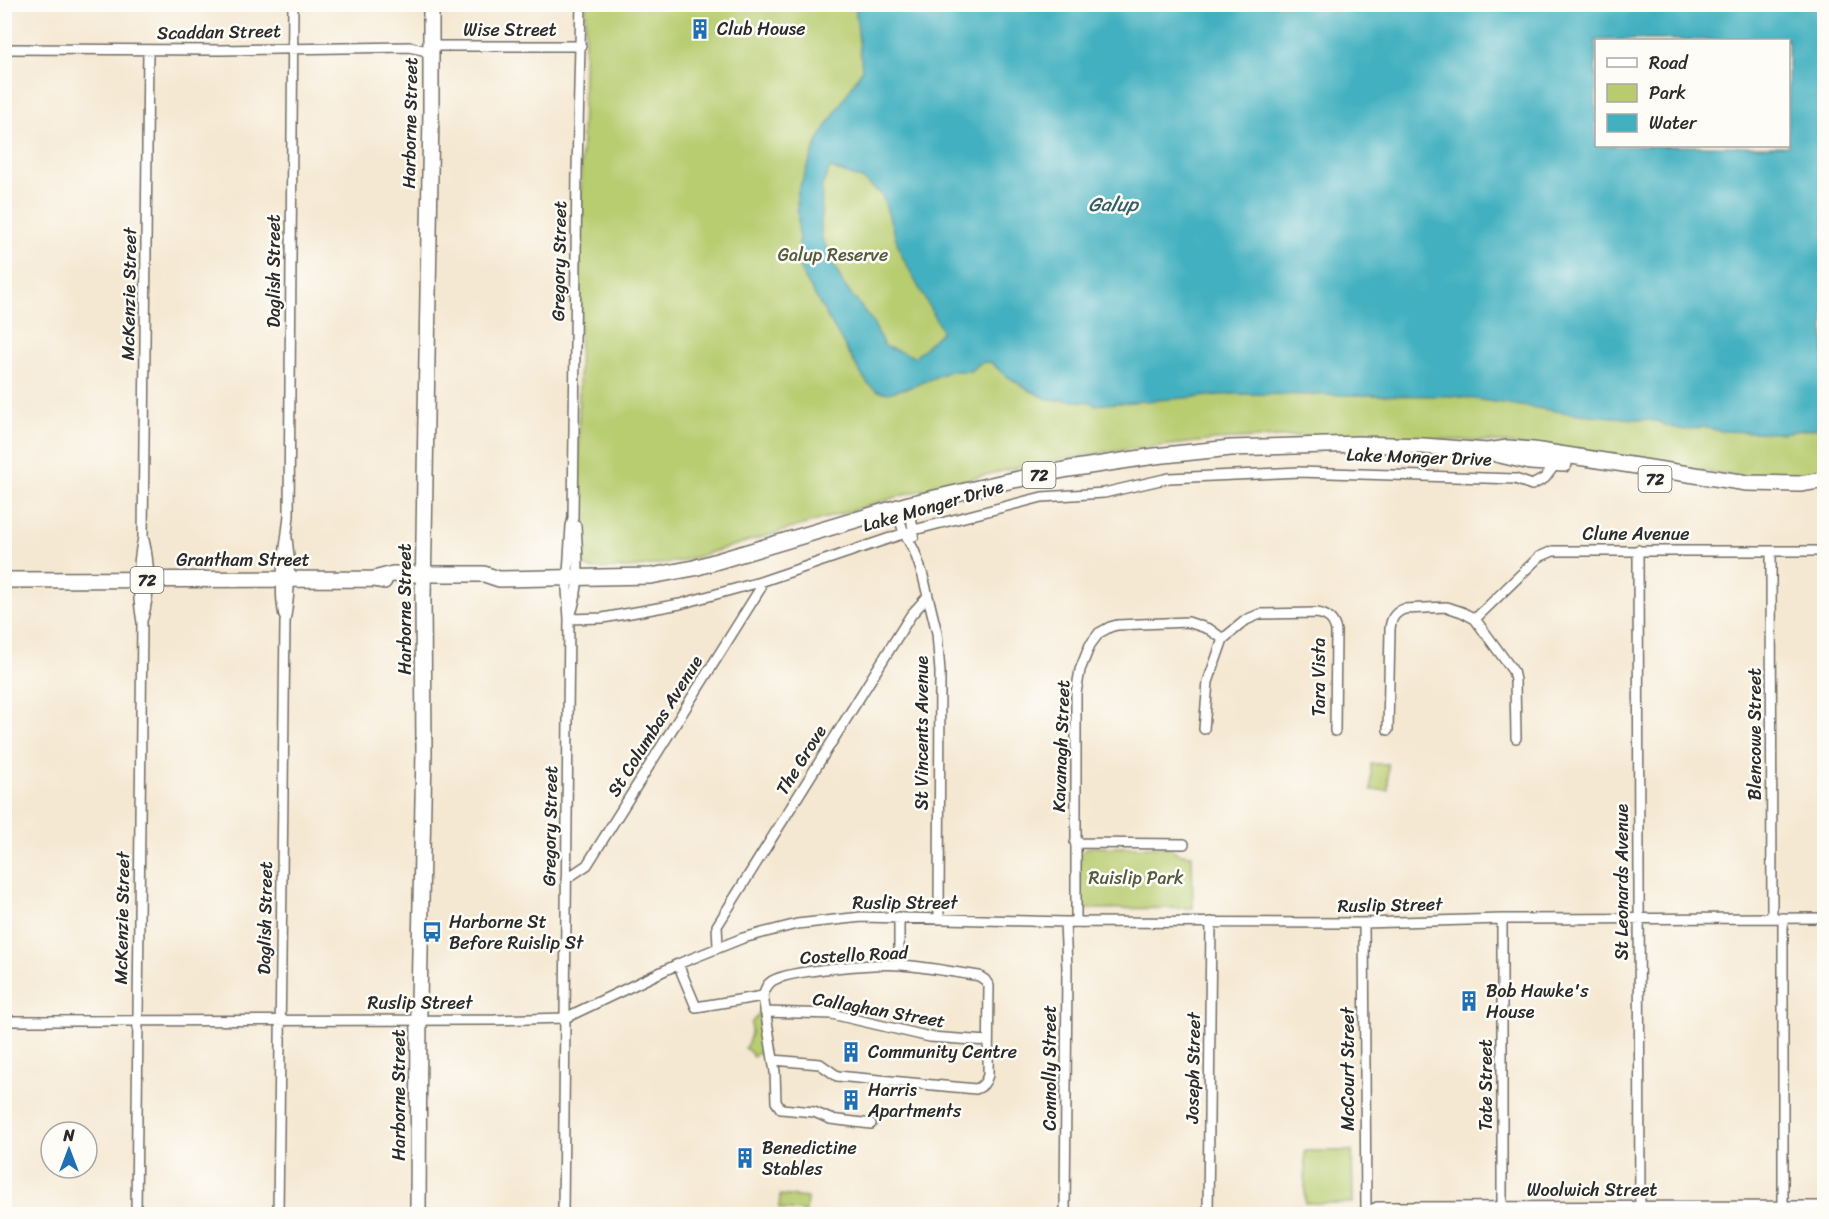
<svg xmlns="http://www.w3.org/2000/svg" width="1829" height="1219" font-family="Sriracha,sans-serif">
	<rect width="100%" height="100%" fill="#fdfcf7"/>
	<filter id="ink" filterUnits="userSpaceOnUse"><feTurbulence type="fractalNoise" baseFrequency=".0167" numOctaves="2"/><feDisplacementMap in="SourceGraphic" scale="12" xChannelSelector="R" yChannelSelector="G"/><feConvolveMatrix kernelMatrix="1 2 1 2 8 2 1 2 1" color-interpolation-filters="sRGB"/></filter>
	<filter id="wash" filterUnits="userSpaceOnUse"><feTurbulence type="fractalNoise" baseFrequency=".008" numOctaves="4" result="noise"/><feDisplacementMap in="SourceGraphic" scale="24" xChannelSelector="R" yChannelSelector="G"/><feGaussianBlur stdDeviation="1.35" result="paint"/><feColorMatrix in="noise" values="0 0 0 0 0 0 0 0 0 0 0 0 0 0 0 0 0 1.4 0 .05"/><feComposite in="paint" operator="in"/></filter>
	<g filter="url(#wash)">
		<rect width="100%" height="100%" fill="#f5e8d2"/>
		<path fill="#b8cc6f" stroke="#727c4d" stroke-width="1.5" fill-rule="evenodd" d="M586,5H1824V475L1799,479L1745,477L1496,442L1378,436H1297L1215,440L1098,453L1015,468L910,493L682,561L630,568L590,569L585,566L580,557L578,518L581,170ZM1596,40H1788V146H1596Z
			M1371,764H1388V790H1371Z
			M1093,847H1169L1179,854L1192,855L1193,908L1079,909L1080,854L1087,848Z
			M759,1011L765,1053L759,1052L753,1057L750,1052L745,1048C751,1039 751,1033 751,1023L758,1015Z
			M1305,1151H1352L1353,1203H1305Z
			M780,1195L807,1198L806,1212L779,1209Z"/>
		<path fill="#43b0c0" stroke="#376e76" stroke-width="1.5" fill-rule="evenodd" d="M855,5H1824V427L1781,433L1720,431L1703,427L1685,430L1667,426L1657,421L1569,413L1454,396L1235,394L1094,405L1092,402L1048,399L1027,389L1002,373L992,363L987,362L981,363L970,371H950L914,386L888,393L878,391L868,384L861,374L800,270L797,194L818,140L862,70ZM1788,40V146H1596V40ZM830,168L862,179L882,195L901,254L942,331L915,357L884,346L873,322L843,284L821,236L822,186Z"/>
	</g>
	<g filter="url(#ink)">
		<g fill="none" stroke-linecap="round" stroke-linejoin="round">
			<g stroke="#726d65" stroke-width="12">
				<path id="street" d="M439,46H581
					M4,49L221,50L409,47L423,50L431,56
					M909,504L914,536
					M896,508L904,533L914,550L923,576L937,633L940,672L939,918
					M1638,550L1640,1214
					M1771,551L1772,918
					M4,557V578
					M284,616C277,583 286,549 289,515L293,4
					M570,616C581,588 578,556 576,526
					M143,618C150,593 150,565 144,540
					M569,619L603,618L680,604L760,582L914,530L1042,497L1104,493L1169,478L1299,472L1515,479L1532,485L1545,478L1557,462
					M1475,619L1539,557L1553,551H1824
					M1204,729L1208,682L1223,639L1246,620L1260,614L1317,613C1328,615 1334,620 1336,631L1335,731
					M1388,730L1390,629C1391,619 1394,613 1404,609L1447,607L1462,612L1475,619L1513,671L1515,680L1516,738
					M1075,843L1184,844
					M566,879L587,865L760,589V582
					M1783,918V1214
					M1502,919V1214
					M1076,922V693L1080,670L1090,645L1099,633L1110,627L1117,625L1188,622L1209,629L1223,639
					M1364,923L1366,1214
					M718,946L717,926L911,615L928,596
					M678,964L696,1007L763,996
					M899,965V917
					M765,1012L832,1014L930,1037L988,1041
					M4,1021L495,1020L565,1018L678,964L743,938L797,924L862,917L1065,922L1364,923L1502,919L1824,918
					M773,1060L820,1064L837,1076L976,1089C983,1087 986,1082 988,1075L989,986L985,980L979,976C953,972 927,967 901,965C877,963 790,970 772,981C766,985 765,990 763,996L775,1072L776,1102L781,1109L814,1112L830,1119L871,1124
					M136,1214L142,622C137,594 137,565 143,538L148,50
					M278,1214L285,622C290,594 291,566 287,538
					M563,1214L569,619L567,589L571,526L573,518L577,170L581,4
					M1065,1214L1067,968L1065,922
					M1208,1214L1211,922
					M1362,1214L1377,1207L1824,1206"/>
			</g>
			<g stroke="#726d65" stroke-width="18">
				<path id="primary" d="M1496,454L1530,462L1564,464
					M374,579L393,574H484L499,579L651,576L694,568L909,504L1004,482L1069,469L1155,456L1231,448L1358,444L1423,446L1487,451L1508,448L1533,450L1747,483L1800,484L1824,480
					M4,580L374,579L384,581
					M418,1214L419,1003L424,751L423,599L431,112V4"/>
			</g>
			<use href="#street" stroke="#fff" stroke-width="9"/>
			<use href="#primary" stroke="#fff" stroke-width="15"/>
		</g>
	</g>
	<defs>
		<g id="building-bare" transform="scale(1.62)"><path d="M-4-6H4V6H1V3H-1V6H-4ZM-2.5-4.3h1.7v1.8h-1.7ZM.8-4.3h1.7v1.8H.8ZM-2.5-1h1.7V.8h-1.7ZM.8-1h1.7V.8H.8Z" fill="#1f6fb2" stroke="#fdfcf7" stroke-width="2.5" paint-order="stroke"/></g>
		<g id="bus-bare" transform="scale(1.62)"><path d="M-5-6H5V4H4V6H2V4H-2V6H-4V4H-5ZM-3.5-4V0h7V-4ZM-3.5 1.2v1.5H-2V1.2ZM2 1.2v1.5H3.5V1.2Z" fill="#1f6fb2" stroke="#fdfcf7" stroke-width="2.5" paint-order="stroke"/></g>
	</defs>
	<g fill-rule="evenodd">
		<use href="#building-bare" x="700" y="29"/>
		<use href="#bus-bare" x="432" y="932"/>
		<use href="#building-bare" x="1469" y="1001"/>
		<use href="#building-bare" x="851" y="1052"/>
		<use href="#building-bare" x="851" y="1100"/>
		<use href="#building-bare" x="745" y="1158"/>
	</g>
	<g text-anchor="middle" stroke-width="5" stroke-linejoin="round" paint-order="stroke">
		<g fill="#fdfcf7" stroke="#6a6a68" stroke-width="1.5">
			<rect x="1022.5" y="462" width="33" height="26" rx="4.5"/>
			<rect x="1638.5" y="466" width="33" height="26" rx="4.5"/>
			<rect x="130.5" y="567" width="33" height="26" rx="4.5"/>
		</g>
		<g font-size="16" font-weight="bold" fill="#2b2b2b">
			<text x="1039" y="481">72</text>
			<text x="1655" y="485">72</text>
			<text x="147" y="586">72</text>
		</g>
		<g font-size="18" fill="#2b2b2b" stroke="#fdfcf7" text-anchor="start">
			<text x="717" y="35">Club House</text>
			<text x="449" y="928">Harborne St<tspan x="449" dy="21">Before Ruislip St</tspan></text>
			<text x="1486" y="997">Bob Hawke's<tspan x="1486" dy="21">House</tspan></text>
			<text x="868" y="1058">Community Centre</text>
			<text x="868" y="1096">Harris<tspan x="868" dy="21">Apartments</tspan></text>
			<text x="762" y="1154">Benedictine<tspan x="762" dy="21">Stables</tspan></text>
		</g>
		<g font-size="18" fill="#2b2b2b" stroke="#fdfcf7">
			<text x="510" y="36">Wise Street</text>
			<text transform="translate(219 32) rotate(-1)" y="6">Scaddan Street</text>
			<text transform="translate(410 123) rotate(-89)" y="6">Harborne Street</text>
			<text transform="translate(559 261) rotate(-89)" y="6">Gregory Street</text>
			<text transform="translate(274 271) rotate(-90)" y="6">Daglish Street</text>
			<text transform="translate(129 294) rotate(-89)" y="6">McKenzie Street</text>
			<text transform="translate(1419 457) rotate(2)" y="6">Lake Monger Drive</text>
			<text transform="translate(933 506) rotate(-16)" y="6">Lake Monger Drive</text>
			<text x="1636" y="540">Clune Avenue</text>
			<text x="243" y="566">Grantham Street</text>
			<text transform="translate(405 609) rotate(-90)" y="6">Harborne Street</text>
			<text transform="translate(1319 677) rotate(-90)" y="6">Tara Vista</text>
			<text transform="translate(655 726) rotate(-58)" y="6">St Columbas Avenue</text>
			<text transform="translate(922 733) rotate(-90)" y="6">St Vincents Avenue</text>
			<text transform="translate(1755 734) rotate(-90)" y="6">Blencowe Street</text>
			<text transform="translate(1061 746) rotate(-88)" y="6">Kavanagh Street</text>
			<text transform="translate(801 760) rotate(-58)" y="6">The Grove</text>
			<text transform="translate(550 826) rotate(-89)" y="6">Gregory Street</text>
			<text transform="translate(1622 882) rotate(-90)" y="6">St Leonards Avenue</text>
			<text x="905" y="909">Ruslip Street</text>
			<text transform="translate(1390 905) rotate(-1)" y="6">Ruslip Street</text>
			<text transform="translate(122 918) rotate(-89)" y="6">McKenzie Street</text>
			<text transform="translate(265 918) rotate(-89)" y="6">Daglish Street</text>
			<text transform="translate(854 955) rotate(-3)" y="6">Costello Road</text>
			<text x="420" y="1009">Ruslip Street</text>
			<text transform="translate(879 1010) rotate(10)" y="6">Callaghan Street</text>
			<text transform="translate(1050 1068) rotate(-90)" y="6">Connolly Street</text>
			<text transform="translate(1193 1068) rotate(-89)" y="6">Joseph Street</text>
			<text transform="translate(1348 1069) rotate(-90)" y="6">McCourt Street</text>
			<text transform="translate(1486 1085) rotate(-90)" y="6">Tate Street</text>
			<text transform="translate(399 1095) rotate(-90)" y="6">Harborne Street</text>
			<text x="1592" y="1196">Woolwich Street</text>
		</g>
		<g font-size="18" fill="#555b3f" stroke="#fdfcf7">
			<text x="833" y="261">Galup Reserve</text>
			<text x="1136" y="884">Ruislip Park</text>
		</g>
		<g font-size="20" font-style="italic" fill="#356067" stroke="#fdfcf7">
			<text x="1113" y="211">Galup</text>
		</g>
	</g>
	<rect width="1829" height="1219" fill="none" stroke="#fdfcf7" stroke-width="24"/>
	<rect x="1595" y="39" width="195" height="108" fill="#fdfcf7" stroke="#a9a8a5" stroke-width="1.5"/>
	<rect x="1607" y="58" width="30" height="9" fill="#ffffff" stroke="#a9a8a5" stroke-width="1.5"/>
	<text x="1649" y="69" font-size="18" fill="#2b2b2b">Road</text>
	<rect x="1607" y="84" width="30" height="18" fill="#b8cc6f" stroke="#a9a8a5" stroke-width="1.5"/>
	<text x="1649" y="99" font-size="18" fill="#2b2b2b">Park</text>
	<rect x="1607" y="114" width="30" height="18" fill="#43b0c0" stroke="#a9a8a5" stroke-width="1.5"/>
	<text x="1649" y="129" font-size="18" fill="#2b2b2b">Water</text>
	<g transform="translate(69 1150)"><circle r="28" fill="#fdfcf7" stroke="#a9a8a5" stroke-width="1.5"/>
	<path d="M0-4.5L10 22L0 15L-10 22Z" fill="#1f6fb2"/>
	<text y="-9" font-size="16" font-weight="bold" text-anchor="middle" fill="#2b2b2b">N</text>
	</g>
</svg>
